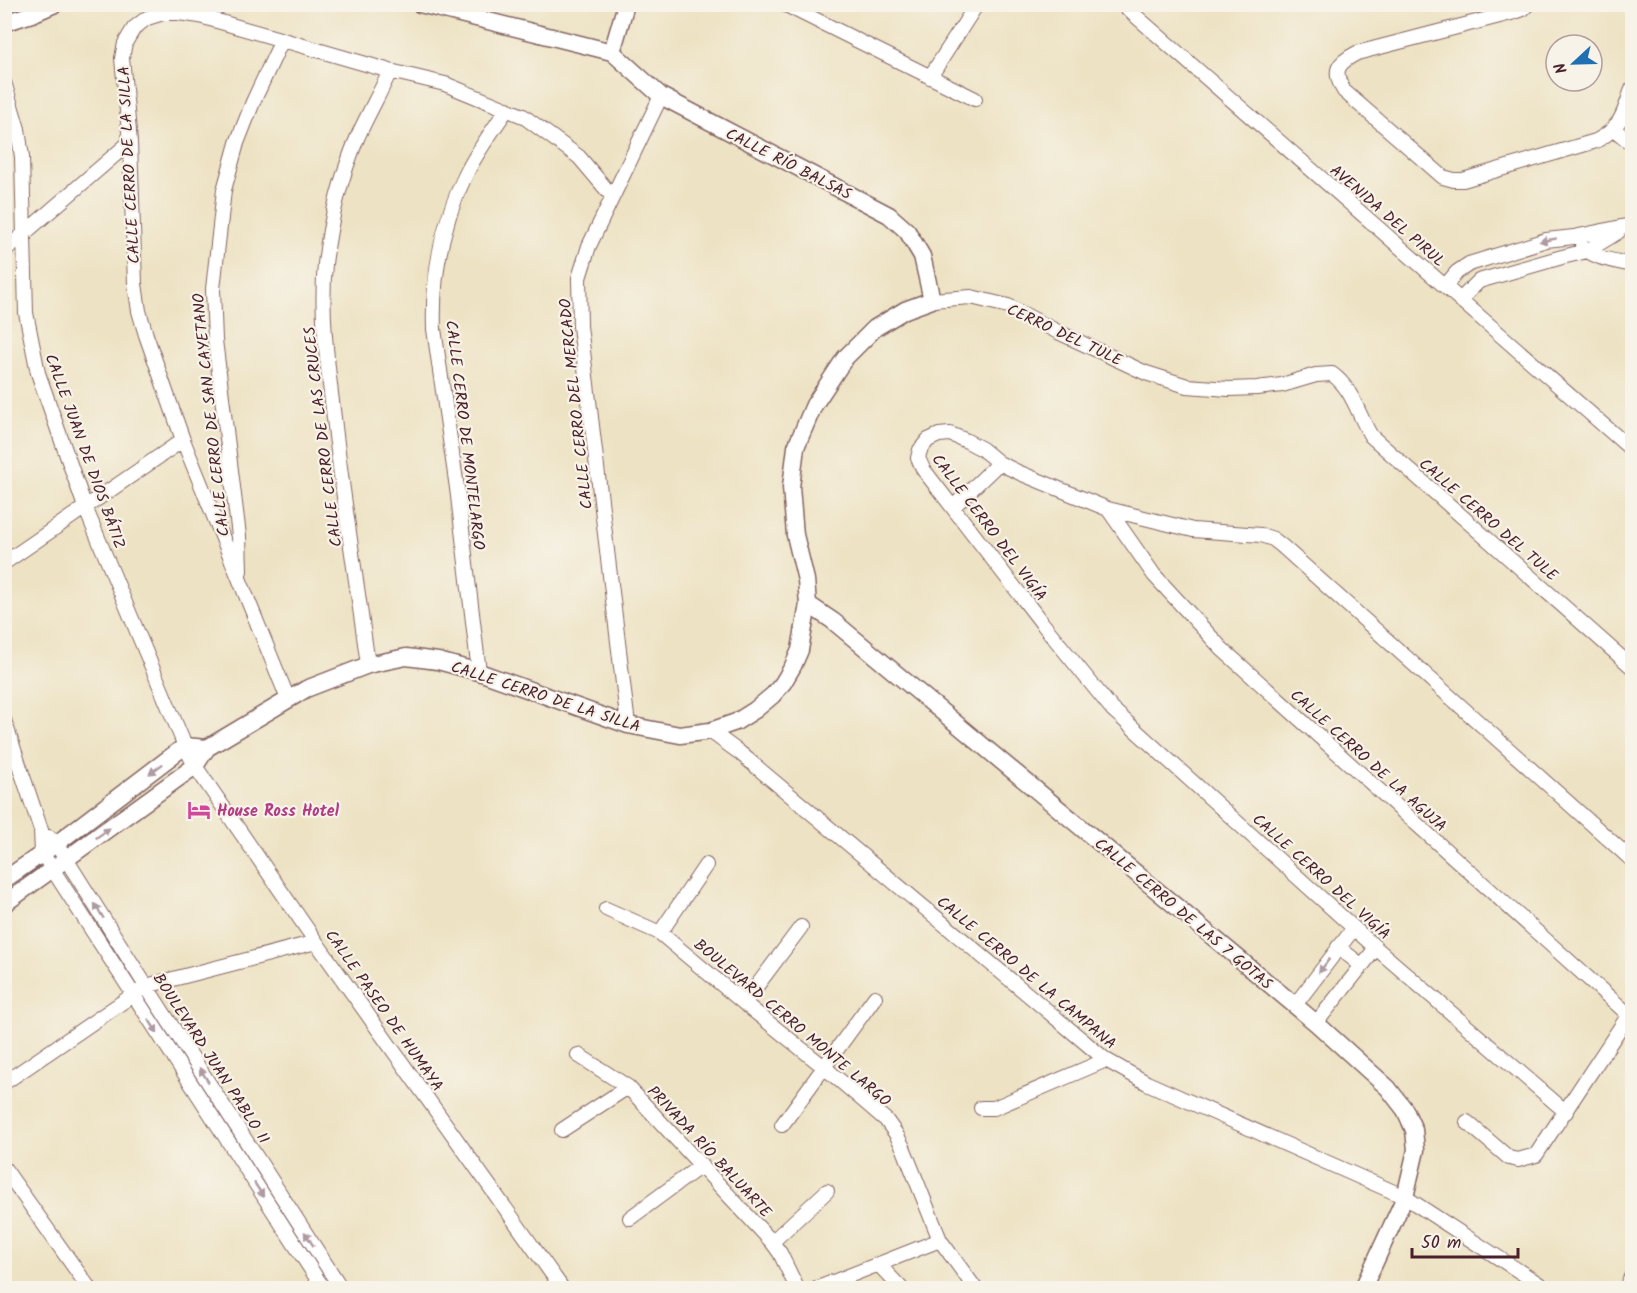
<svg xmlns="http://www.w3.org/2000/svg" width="1637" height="1293" font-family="Kalam,sans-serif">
	<rect width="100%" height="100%" fill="#f7f3e8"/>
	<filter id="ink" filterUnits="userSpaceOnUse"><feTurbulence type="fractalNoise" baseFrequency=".0167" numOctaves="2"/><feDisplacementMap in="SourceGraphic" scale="12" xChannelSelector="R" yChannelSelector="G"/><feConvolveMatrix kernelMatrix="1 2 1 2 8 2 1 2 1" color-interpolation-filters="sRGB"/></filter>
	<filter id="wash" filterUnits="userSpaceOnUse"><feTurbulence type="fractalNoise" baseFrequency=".008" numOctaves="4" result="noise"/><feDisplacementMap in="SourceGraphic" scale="24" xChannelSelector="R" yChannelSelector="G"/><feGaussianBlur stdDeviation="1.35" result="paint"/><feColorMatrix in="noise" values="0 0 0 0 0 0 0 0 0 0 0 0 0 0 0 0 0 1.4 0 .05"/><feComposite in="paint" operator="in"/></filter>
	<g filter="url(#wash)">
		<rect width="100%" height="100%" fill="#ede2c3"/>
	</g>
	<g filter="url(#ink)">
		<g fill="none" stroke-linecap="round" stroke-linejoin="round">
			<g stroke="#836360" stroke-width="16">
				<path id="minor" d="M784,4L975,99
					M1122,4L1632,450
					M1528,4L1523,9L1515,12L1357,53C1337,63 1332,71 1344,91L1443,177L1454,180H1463L1596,141C1621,128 1624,113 1632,89
					M930,77L977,4
					M4,82L18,129L22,157L26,313L38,373L85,507L185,746L195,766L316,942L562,1288
					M1614,129L1632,144
					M1582,246C1594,259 1616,261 1632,265
					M4,251L130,142
					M1445,286L1457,272L1469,264L1546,240L1574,237L1626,226
					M932,300L971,297L1008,306L1058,332L1146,373L1187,386L1229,389L1257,388L1282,385L1316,375L1332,374C1353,389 1358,415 1371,436L1632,667
					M1460,300L1479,281L1562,257L1587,251L1618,232
					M953,507L999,463
					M1108,509L1154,575L1222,649L1629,1015
					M4,563L183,440
					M240,571L239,536L215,340L213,289L224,190L237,143L253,102L282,40
					M368,665C357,583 343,500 334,418C328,367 320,315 325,264C330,221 341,176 358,136C368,114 380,93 390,71
					M479,672L457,488L434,329C432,275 443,220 467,172C478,150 493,130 507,109
					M288,699L183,440L146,335L139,311L135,284L130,142L122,58L125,43L134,28L147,18L163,13H178L200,16L390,71L445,84L523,116L579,157L612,196
					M4,720L41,830L42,853L323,1288
					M628,725L580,326L579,278L589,246L661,96
					M710,731L740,753L1106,1060L1147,1083L1405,1197L1545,1288
					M49,837L56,844L66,859L146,986L341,1288
					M606,909L660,933L744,1003L824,1067L886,1120L896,1134L903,1147L940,1240L975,1288
					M660,933L706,865
					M1338,947L1361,965
					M744,1003L801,927
					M1295,1005L1354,928
					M1316,1023L1376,948
					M578,1055L628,1087L772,1242L780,1253L797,1288
					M4,1083L146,986L316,942
					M981,1108H994L1106,1060
					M1566,1112L1376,948L1112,709L1042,623L923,469L918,458L920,450L928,440L939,435L950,434L967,441L982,449L999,463L1020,473L1108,509L1193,530L1261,535L1273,539L1282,546L1632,860
					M1467,1122L1509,1158L1518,1160L1536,1155L1632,1010
					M782,1125L875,997
					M562,1130L628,1087
					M4,1168L89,1288
					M630,1218L702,1165
					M772,1242L827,1191
					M879,1265L901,1288
					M818,1288L940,1240
					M1626,1288L1632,1275"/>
			</g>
			<g stroke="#836360" stroke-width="19">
				<path id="tertiary" d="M4,23L32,14L55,4
					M612,52L626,4
					M808,604L833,621L1316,1023L1388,1088L1405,1110L1414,1130L1416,1150L1405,1197L1363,1288
					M4,880L56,844L185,746L207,748
					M4,904L195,766L207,748L306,689L368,665L406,657L438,661L479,672L628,725L680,735L710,731L736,722L755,710L773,695L783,683L793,666L800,650L808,604L806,580L795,535L791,487L796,447L814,405L845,358L875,328L905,310L932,300L922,256L907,231L889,215L661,96L612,52L420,4"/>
			</g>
			<use href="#minor" stroke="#fff" stroke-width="14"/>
			<use href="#tertiary" stroke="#fff" stroke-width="16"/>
		</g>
		<defs><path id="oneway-solid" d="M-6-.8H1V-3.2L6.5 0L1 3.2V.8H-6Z" transform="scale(1.5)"/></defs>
		<g fill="#ae9aa0">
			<use href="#oneway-solid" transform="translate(1548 240) rotate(170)"/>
			<use href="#oneway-solid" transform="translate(156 769) rotate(143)"/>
			<use href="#oneway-solid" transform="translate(103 833) rotate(-36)"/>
			<use href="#oneway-solid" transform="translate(99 911) rotate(-122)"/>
			<use href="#oneway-solid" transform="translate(1324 966) rotate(127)"/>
			<use href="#oneway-solid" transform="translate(153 1026) rotate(57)"/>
			<use href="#oneway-solid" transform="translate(204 1075) rotate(-123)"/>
			<use href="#oneway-solid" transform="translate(259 1190) rotate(57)"/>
			<use href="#oneway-solid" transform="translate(309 1239) rotate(-123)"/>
		</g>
	</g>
	<defs>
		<g id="hotel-bare" transform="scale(1.8)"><path d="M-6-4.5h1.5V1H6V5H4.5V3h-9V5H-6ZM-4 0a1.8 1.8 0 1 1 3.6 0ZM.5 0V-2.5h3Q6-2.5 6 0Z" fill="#d1479c" stroke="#f7f3e8" stroke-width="2.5" paint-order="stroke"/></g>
	</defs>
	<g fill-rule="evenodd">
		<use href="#hotel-bare" x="199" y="810"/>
	</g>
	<g text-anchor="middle" stroke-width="4.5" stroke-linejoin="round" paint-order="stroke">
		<g font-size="16" fill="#4a1f2b" stroke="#f7f3e8">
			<text transform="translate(789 163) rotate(27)" y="6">CALLE RÍO BALSAS</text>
			<text transform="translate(128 165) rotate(-93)" y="6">CALLE CERRO DE LA SILLA</text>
			<text transform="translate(1388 215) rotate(41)" y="6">AVENIDA DEL PIRUL</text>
			<text transform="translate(1065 334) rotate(25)" y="6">CERRO DEL TULE</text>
			<text transform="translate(575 404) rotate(-96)" y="6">CALLE CERRO DEL MERCADO</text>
			<text transform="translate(210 415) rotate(-96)" y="6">CALLE CERRO DE SAN CAYETANO</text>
			<text transform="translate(466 435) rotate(83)" y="6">CALLE CERRO DE MONTELARGO</text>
			<text transform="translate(322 437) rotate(-97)" y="6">CALLE CERRO DE LAS CRUCES</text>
			<text transform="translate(86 451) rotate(70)" y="6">CALLE JUAN DE DIOS BÁTIZ</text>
			<text transform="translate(1489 519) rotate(41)" y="6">CALLE CERRO DEL TULE</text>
			<text transform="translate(990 527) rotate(53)" y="6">CALLE CERRO DEL VIGÍA</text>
			<text transform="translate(546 696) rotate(18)" y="6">CALLE CERRO DE LA SILLA</text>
			<text transform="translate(1369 760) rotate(42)" y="6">CALLE CERRO DE LA AGUJA</text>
			<text transform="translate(1322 876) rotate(42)" y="6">CALLE CERRO DEL VIGÍA</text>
			<text transform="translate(1184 913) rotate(40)" y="6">CALLE CERRO DE LAS 7 GOTAS</text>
			<text transform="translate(1027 972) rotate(40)" y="6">CALLE CERRO DE LA CAMPANA</text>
			<text transform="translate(385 1010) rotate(55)" y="6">CALLE PASEO DE HUMAYA</text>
			<text transform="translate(793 1022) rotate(40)" y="6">BOULEVARD CERRO MONTE LARGO</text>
			<text transform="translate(212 1058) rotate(57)" y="6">BOULEVARD JUAN PABLO II</text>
			<text transform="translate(710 1151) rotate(47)" y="6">PRIVADA RÍO BALUARTE</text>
		</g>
		<g font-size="16" font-weight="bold" fill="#b23c85" stroke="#f7f3e8" text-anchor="start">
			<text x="217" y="816">House Ross Hotel</text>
		</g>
	</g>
	<rect width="1637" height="1293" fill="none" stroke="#f7f3e8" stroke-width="24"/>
	<g transform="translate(1574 63) rotate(248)"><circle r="28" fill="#f7f3e8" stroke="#b29e9c" stroke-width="1.5"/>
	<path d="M0-4.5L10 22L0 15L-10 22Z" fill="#1f6fb2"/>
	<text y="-9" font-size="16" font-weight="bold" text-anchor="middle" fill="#4a1f2b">N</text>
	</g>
	<path d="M1412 1248v9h106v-9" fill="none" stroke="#4a1f2b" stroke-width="3"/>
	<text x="1421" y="1248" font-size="18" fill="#4a1f2b" stroke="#f7f3e8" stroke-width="4.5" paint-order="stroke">50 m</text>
</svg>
